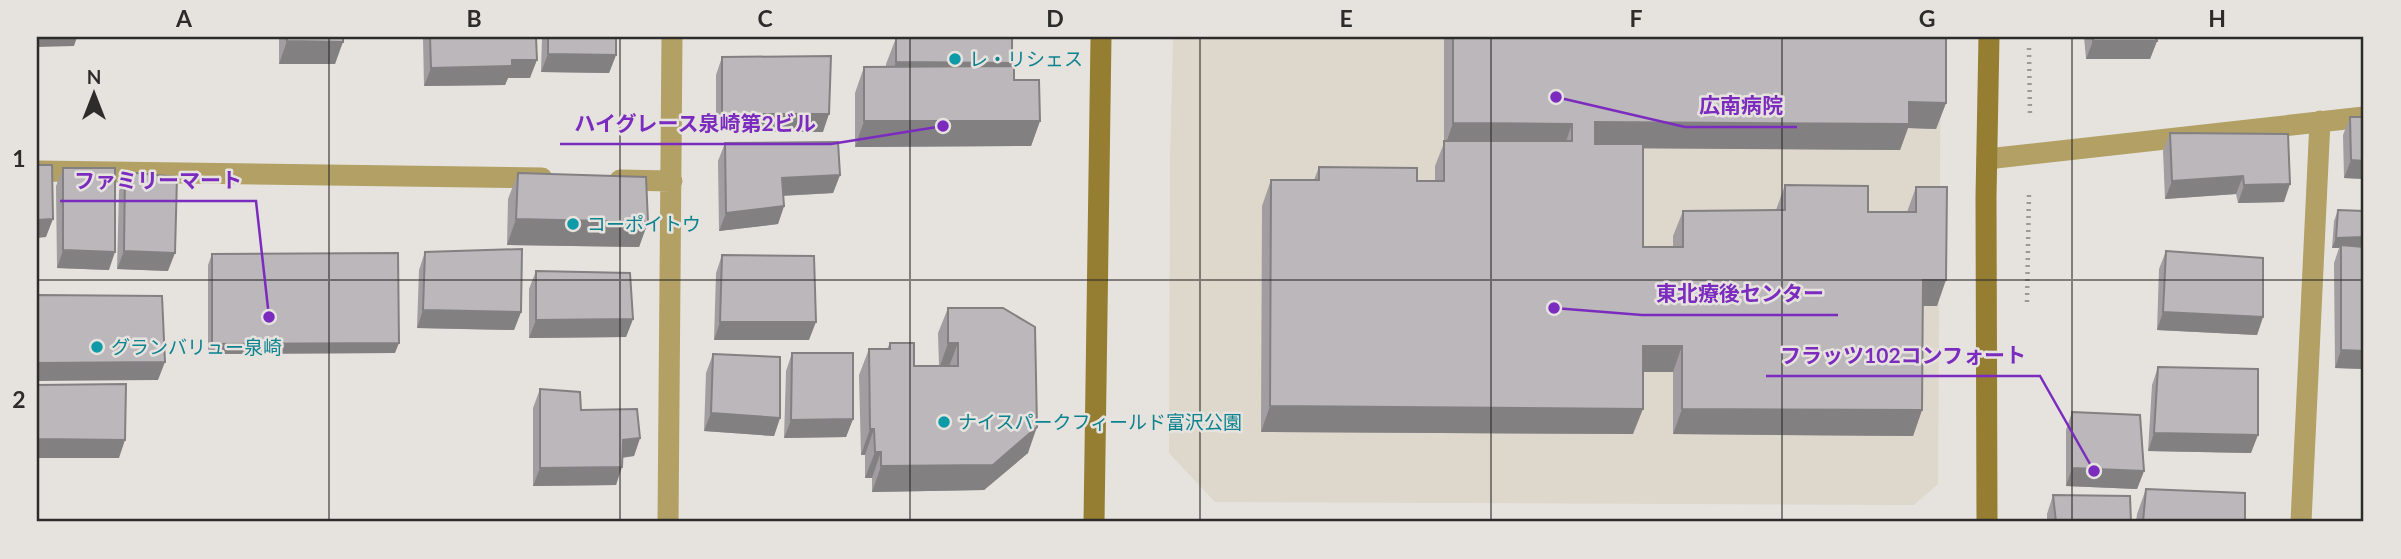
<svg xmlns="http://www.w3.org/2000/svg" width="2401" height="559" font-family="Lato,'Noto Sans JP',sans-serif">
	<rect width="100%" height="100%" fill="#e6e3df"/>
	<path fill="#ddd7cc" d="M1173,37H1941L1938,484L1914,505L1215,502L1169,453L1170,158Z"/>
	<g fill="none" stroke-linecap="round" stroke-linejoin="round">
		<path stroke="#9c9996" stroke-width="4.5" stroke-dasharray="2 5" stroke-linecap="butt" d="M2029,48L2030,116
			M2027,302L2029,192
			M1924,520V522"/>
		<path stroke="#b2a064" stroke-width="21" d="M1987,159L2364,117
			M37,171L542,178
			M620,180L672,181
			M668,522L672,37
			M2301,522L2320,121"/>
		<path stroke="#957e32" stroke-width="21" d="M1094,522L1101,37
			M1987,522L1986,197L1989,37"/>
	</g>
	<path fill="#a19da0" d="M279,37H343L335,64H279Z
		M424,37H536L530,78H508L505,85L424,86L423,39Z
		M542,37H616V55L609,73L541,72Z
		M912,37H1012V63L1011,66L1014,80L1040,121L1031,146L855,147V93L864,67H886V64L896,38H912Z
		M1444,37H1946V103L1936,129L1908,128L1900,150L1643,148V247H1673V236L1683,211L1776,210L1785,185L1868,212H1907L1916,187L1937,306H1923L1922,410L1913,436L1673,434V372H1643L1633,434L1261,432L1262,206L1271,180H1314L1319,167L1417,181H1435V166L1444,143Z
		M2084,37H2156L2157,41L2150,59H2086Z
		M722,57L823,132H716V75Z
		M2350,117H2364V179L2344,178L2343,135Z
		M2170,133L2288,134L2284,202L2238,203L2236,194L2165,199L2163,151Z
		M725,143L840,175L833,193L783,196L784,206L778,224L719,231L718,161Z
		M63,168L109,270L57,268L56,186Z
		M125,172L168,271L117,269L119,191Z
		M518,173L648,222L639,247L507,245L508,199Z
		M2338,210L2364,211V369L2335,368L2334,263L2339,248H2332L2334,221Z
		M2166,251L2263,317L2257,335L2157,330L2159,269Z
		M425,252L521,312L514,330L417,328L419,270Z
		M212,254L395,353L208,354V265Z
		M722,255L809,340H714L716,273Z
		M536,271L633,319L626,337L529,338V289Z
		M948,308L1028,453L984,490L872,492V478H865V455H861L859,375L869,349H887L890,343L914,366H939L938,333Z
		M792,353L853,419L846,437L784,438L786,371Z
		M713,354L780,418L774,436L704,431L706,373Z
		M2158,367L2251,453L2148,451L2152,385Z
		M540,389L581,410L640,438L634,456L623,458L616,485L533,486V408Z
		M2072,412L2144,471L2137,489L2066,486V430Z
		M2146,489L2245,522H2136L2137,514Z
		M2053,495L2131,522H2047V514Z"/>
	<path fill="#838082" d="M37,37H77L74,46L37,47Z
		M287,41L343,42L335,64H279Z
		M2093,41H2157L2150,59H2086Z
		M548,54L616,55L609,73L541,72Z
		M512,60H537L530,78H508L505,85L424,86L431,68Z
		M896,62L1012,63L1003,89L886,88Z
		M1909,102L1946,103L1936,129L1908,128L1900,150L1586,148L1595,122Z
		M722,114H829L823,132H716Z
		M864,121H1040L1031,146L855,147Z
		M1453,123L1572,124L1563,150L1444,149Z
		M2351,160L2364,161V179L2344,178Z
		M840,175L833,193L775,196L782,178Z
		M2243,176L2236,194L2165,199L2172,181Z
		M2290,184L2284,202L2238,203L2244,185Z
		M784,206L778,224L719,231L726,213Z
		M53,219L46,237L37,238V220Z
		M516,219L648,222L639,247L507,245Z
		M2364,237V248L2341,245L2339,248H2332L2336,238Z
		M63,250L115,252L109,270L57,268Z
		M124,251L175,253L168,271L117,269Z
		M1923,280H1946L1937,306H1914Z
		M423,310L521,312L514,330L417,328Z
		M2163,312L2263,317L2257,335L2157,330Z
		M633,319L626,337L529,338L536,320Z
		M720,322H816L809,340H714Z
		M399,343L395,353L208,354L212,344Z
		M948,343H958L948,369H939Z
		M1643,346H1682L1673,372H1633Z
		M2341,350L2364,351V369L2335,368Z
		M165,362L158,380L37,381V363Z
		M1270,406L1643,409L1633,434L1261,432Z
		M1682,409L1922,410L1913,436L1673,434Z
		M711,413L780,418L774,436L704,431Z
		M853,419L846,437L784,438L791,420Z
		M1037,427L1028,453L984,490L872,492L881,466Z
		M870,429H874L865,455H861Z
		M2154,433L2258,435L2251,453L2148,451Z
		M640,438L634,456L616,458L623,440Z
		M37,439L125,440L119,458H37Z
		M875,452H881L872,478H865Z
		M622,467L616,485L533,486L540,468Z
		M2072,468L2144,471L2137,489L2066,486Z"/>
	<path fill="#bbb7ba" stroke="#838082" stroke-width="2" d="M287,37H343V42L287,41Z
		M430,37H536L537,60H512V66L431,68Z
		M548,37H616V55L548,54Z
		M916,37H1012V63L896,62V38H916Z
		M1453,37H1946V103L1909,102V124L1595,122V144H1643V247H1683V211L1785,210V185L1868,186V212H1916V187H1947L1946,280H1923L1922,410L1682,409V346H1643V409L1270,406L1271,180H1319V167L1417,168V181H1444V141H1572V124L1453,123Z
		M2093,37H2156L2157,41H2093Z
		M831,56L829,114H722V57Z
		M1014,66V80H1039L1040,121H864V67Z
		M2350,117H2364V161L2351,160Z
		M2170,133L2288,134L2290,184L2244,185L2243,176L2172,181Z
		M838,142L840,175L782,178L784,206L726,213L725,143Z
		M37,165H52L53,219L37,220Z
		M63,168H115V252L63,250Z
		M125,172L177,177L175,253L124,251Z
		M518,173L646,177L648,222L516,219Z
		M2338,210L2364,211V237L2336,238Z
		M2341,245L2364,247V351L2341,350Z
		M522,249L521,312L423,310L425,252Z
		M2166,251L2263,258V317L2163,312Z
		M398,253L399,343L212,344V254Z
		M722,255L814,256L816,322H720Z
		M536,271L630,273L633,319L536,320Z
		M37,295L162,296L165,362L37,363Z
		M948,308H1003L1035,327L1037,427L993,465L881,466V452H875L874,429H870L869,349H890V343H914V366H958V343H948Z
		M792,353H853V419L791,420Z
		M713,354L780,357V418L711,413Z
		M2158,367L2258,369V435L2154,433Z
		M126,384L125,440L37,439V385Z
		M540,389L580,392L581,410L637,409L640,438L623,440L622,467L540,468Z
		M2072,412L2140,415L2144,471L2072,468Z
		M2146,489L2245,493V522H2143Z
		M2053,495L2130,496L2131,522H2056Z"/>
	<path fill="none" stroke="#2d2c2a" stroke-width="2" stroke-opacity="0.55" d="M329,37V522M620,37V522M910,37V522M1200,37V522M1491,37V522M1782,37V522M2072,37V522M37,280H2364"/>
	<g fill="#0f9aa8" stroke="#e6e3df" stroke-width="2.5">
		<circle cx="955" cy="59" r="7"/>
		<circle cx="573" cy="224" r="7"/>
		<circle cx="97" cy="347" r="7"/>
		<circle cx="944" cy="422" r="7"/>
	</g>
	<g text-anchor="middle" stroke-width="5" stroke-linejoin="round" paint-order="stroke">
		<g font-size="19" fill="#0d838f" stroke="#e6e3df" text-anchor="start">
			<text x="969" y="66">レ・リシェス</text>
			<text x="587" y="231">コーポイトウ</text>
			<text x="111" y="354">グランバリュー泉崎</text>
			<text x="958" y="429">ナイスパークフィールド富沢公園</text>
		</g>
	</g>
	<path fill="none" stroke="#7b2cbf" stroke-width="2.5" d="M1556 97L1685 127H1797M943 126L831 144H560M269 317L256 201H60M1554 308L1642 315H1838M2094 471L2040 376H1766"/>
	<g fill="#7b2cbf" stroke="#e6e3df" stroke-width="2.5">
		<circle cx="1556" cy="97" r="7"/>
		<circle cx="943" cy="126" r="7"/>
		<circle cx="269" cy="317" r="7"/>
		<circle cx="1554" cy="308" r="7"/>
		<circle cx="2094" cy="471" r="7"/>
	</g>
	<g font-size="21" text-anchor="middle" font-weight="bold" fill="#7b2cbf" stroke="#e6e3df" stroke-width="5" stroke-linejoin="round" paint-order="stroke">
		<text x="1741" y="113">広南病院</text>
		<text x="695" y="131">ハイグレース泉崎第2ビル</text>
		<text x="158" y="188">ファミリーマート</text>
		<text x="1740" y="301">東北療後センター</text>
		<text x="1903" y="363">フラッツ102コンフォート</text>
	</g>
	<rect width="2401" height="559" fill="none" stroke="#e6e3df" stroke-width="77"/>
	<g transform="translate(94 94)" stroke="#e6e3df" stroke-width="5" paint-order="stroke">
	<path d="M0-5L12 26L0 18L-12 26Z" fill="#2d2c2a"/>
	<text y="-10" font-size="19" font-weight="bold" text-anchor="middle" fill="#2d2c2a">N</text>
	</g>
	<rect x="38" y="38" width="2324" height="482" fill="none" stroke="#2d2c2a" stroke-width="2.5"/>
	<g font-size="23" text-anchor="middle" font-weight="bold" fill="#2d2c2a">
		<text x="184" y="27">A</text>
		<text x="474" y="27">B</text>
		<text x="765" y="27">C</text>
		<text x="1055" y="27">D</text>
		<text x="1346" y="27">E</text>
		<text x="1636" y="27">F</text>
		<text x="1927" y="27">G</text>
		<text x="2217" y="27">H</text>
		<text x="19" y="167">1</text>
		<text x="19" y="408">2</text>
	</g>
</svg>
